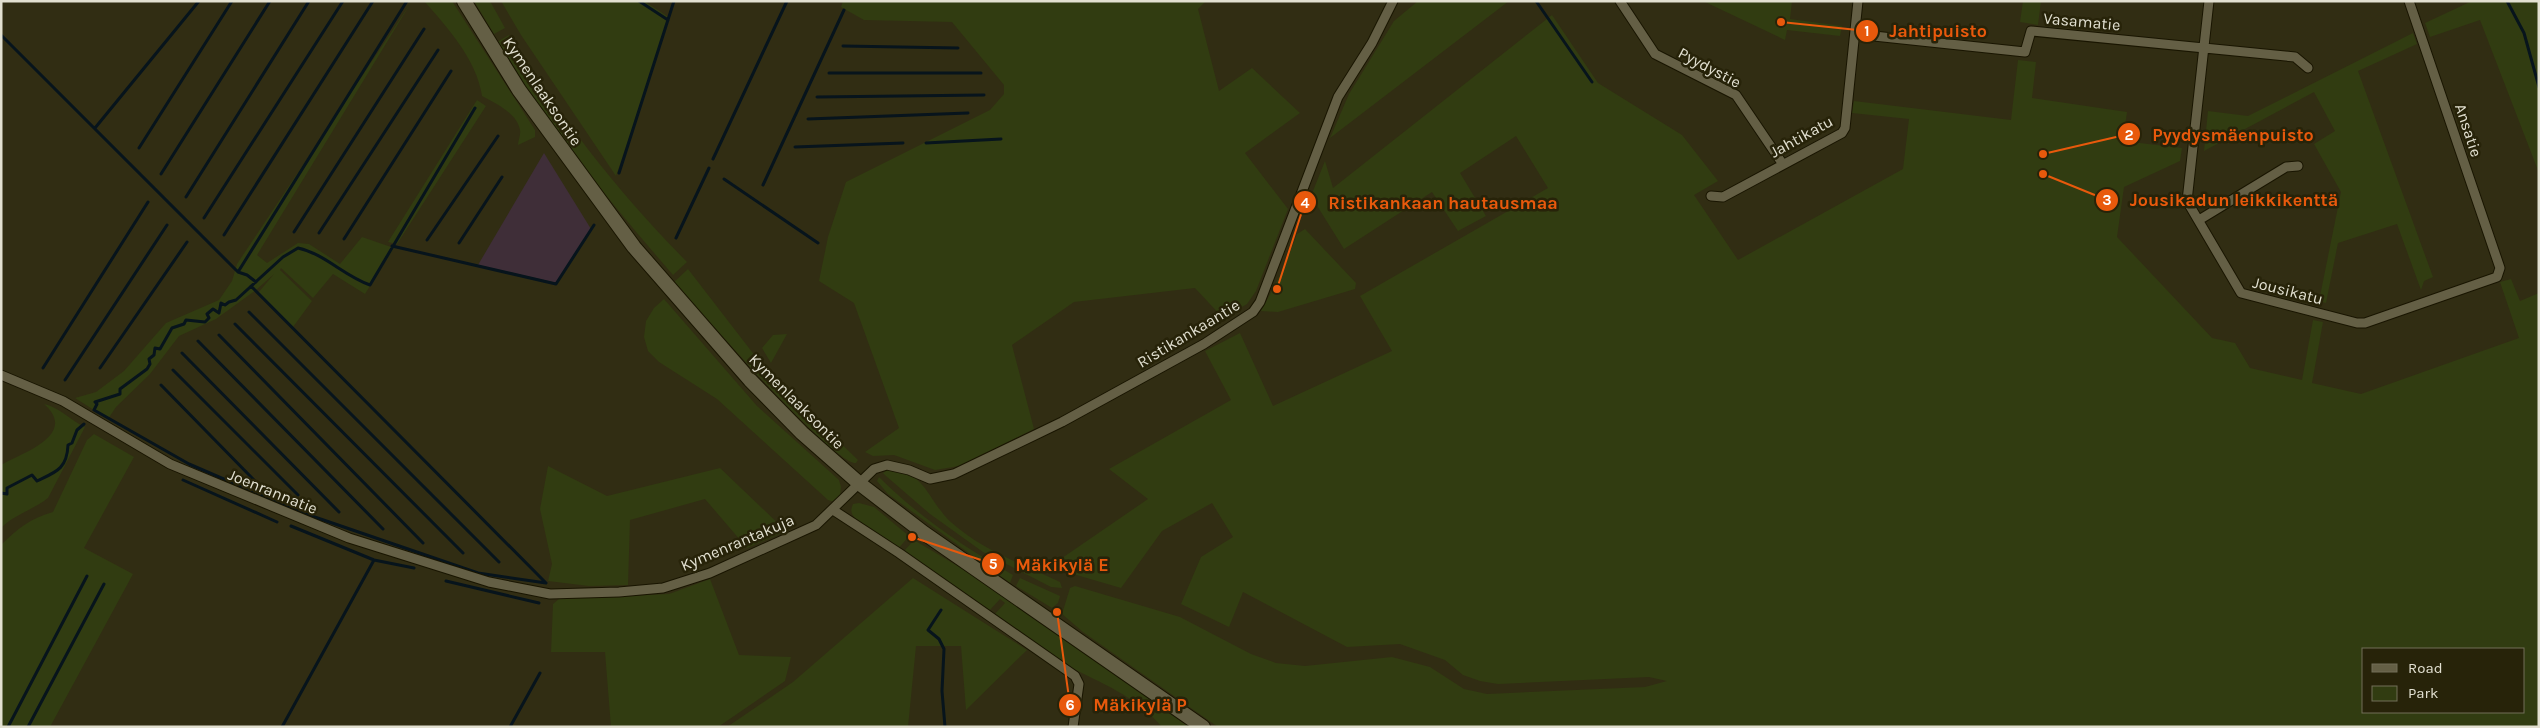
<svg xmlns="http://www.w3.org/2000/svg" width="2540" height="728" font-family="Karla,sans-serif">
	<rect width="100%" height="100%" fill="#312d13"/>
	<path fill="#3f2e38" d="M544,153L591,229L557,283L478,265Z"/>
	<path fill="#313c11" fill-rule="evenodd" d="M412,1L257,255L267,263L298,243L309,244L340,264L362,237L394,248L365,294L333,274L313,298L281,268L280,270L312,301L293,327L258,293L274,274L256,290L216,319L179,336L150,374L116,407L108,419L75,398L96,392L124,371L166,323L219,300L232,281L237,264Z
		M424,1H452L535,130V137L518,145C518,141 521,134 520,130C517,113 495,103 482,96C477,60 447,27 424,1Z
		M474,1H490L505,28L494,34Z
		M501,1H644L670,18L616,176L521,35Z
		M843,1H1206L1198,9L1219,91L1252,68L1300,113L1245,153L1288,209L1256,291L1247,304L1223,318L1195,288L1074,302L1012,345L1034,429L959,466L935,470L894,455L873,456L865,452L899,428L854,303L819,281L828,237L846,182L990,110L1004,94V85L952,22L864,20L841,7Z
		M1418,1H1509L1330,138L1349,94L1394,21Z
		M1703,1H1792L1790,19L1842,26L1840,36L1787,30L1785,40Z
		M2023,1H2041L2038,25L2020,22Z
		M2472,1H2539V173L2480,20L2430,37L2425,23Z
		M1552,15L1598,83L1682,135L1718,181L1694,195L1738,260L1903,169L1909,119L1852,113L1854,101L2011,120L2018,60L2036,62L2032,98L2127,112L2123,141L2182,148L2180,161L2124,187L2117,237L2212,338L2235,343L2250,368L2302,380L2313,320L2323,322L2312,383L2361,394L2519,338L2500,282L2511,279L2520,301L2539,293V727H1218L1083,632L1062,614L1070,588L1075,586L1180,617L1251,654L1276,663L1305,666L1392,657L1430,667L1464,689L1487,694L1645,687L1667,681L1649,677L1498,684L1480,681L1463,675L1445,660L1400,644L1347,647L1243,592L1229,627L1181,604L1201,557L1233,537L1212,503L1162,531L1121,588L1049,567L1148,499L1109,469L1231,400L1205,351L1240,333L1273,406L1392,351L1360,296L1548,188L1516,136L1460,173L1486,216L1458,231L1432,192L1344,249L1311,196L1325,161L1333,188ZM2364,649H2524V712H2364Z
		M2413,33L2417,44L2358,71L2433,277L2424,281L2421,290L2397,224L2338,243L2326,303L2319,301L2341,192L2314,144L2335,131L2314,92L2204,151L2208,111L2248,116Z
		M509,35C560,118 619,193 687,262L673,275C610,202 547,126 497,42Z
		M477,100L486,106L397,244L388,242Z
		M1305,229L1356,283L1355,289L1278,312L1261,311L1284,268L1297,234Z
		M688,269L769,374L858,460L856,463C834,465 696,307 674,282Z
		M664,299L757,406L839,480L841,487L840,496L834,502L828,500L717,399L659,362L648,351L644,337L646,321L654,308Z
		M787,334L771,363L762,348L773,335Z
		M44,404C59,407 70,420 85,427L48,498C33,510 15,514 1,528V465C22,453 79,435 44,404Z
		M94,434L134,457L84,548L133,574L50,727H1V545C17,529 31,518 53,512L87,440Z
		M548,466L607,496L720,468L786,531L747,548L705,499L630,520L628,585L589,586L548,581L552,564L540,509Z
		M887,470C926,469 927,501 952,523C982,550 1024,565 1060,582L1062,588L1051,587L983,552L930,514L886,476L883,473Z
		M879,477C919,517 964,547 1013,575L1010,583L888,494L877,481Z
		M859,503L874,507L909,536L898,549L856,519C851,514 850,511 853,504Z
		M914,540L971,574L1189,727H1162C1133,694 1104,685 1066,665C1041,652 1017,631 994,615L1005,603L1000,599L989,611L907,554L905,550Z
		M913,578L1027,650L966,710L961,646H916L908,727H727L793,682Z
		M1020,578L1060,596L1058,603L1052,608L1016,586Z
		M710,579L739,655L791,657L785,681L718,727H611L605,652H551L553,604L559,599L669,594Z"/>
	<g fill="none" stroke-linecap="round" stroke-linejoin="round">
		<path stroke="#07141c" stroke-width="3" d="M639,1L668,20
			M1536,1L1592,82
			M2507,1L2524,33L2539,87
			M1,35L238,272L247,275L256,282
			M843,46L958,48
			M829,73H981
			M817,97L984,95
			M475,108L370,285C344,276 325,254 298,248L283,257L236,300L229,302L225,305L221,303L219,313L213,309L207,314L209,318L205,322L186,320L184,324L172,328L160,349L155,348L154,355L149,359L150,364L147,369L120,389V394L95,402L97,404L94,410L189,464L303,513L478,573L546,583
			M808,119L968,113
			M95,128L199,1
			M926,143L1001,139
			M795,147L903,143
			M139,148L232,1
			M713,159L787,1
			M619,173L674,1
			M161,174L270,1
			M724,179L818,243
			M763,185L844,10
			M186,197L309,1
			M204,218L343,1
			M294,232L424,29
			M319,233L438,50
			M224,235L373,1
			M676,238L709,168
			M344,239L451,71
			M427,240L498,136
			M459,243L502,177
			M392,246L556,284L594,225
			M238,272L407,1
			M251,286L546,583
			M249,312L499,562
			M235,324L463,553
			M219,335L423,543
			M198,341L383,529
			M182,353L339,512
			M43,368L148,202
			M100,368L187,242
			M173,370L298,495
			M65,380L167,225
			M161,385L254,480
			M183,480L277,522
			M1,493L7,494V488L32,475L37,481C56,472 67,469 68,445L72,443L77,430L84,424
			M291,526L374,560L414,568
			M446,581L539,603
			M941,610L928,630L939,639L944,649L942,691L945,727
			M8,727L87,576
			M28,727L104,584
			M282,727L374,560
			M510,727L540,673"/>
		<g stroke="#191500" stroke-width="11">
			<path id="minor" d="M1620,1L1655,54L1736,95L1782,163
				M2209,1L2187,201L2241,293L2357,323H2365L2497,277L2500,268L2409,1
				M1855,34L2025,52L2031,31L2295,57L2308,68
				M1711,196L1723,197L1842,133L1845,128L1858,1
				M2199,220L2286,167L2298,166
				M1,375L63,401L170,464L349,538L489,582L550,594L619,592L663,588L710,573L816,525L874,469L887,465L909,470L930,479L954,474L1062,422L1204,344L1253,312L1260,302L1338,97L1372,43L1393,1
				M833,510L899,553L1075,676L1079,684L1073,727"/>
		</g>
		<g stroke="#191500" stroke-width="16">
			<path id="secondary" d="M464,1L519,90L634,247L750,380L802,433L860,484L924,533L1203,727"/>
		</g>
		<use href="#minor" stroke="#645f45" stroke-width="9"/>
		<use href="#secondary" stroke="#645f45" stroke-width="14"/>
	</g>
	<g text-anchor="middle" stroke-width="5" stroke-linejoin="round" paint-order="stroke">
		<g font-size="16" fill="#e2e0d1" stroke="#272309">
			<text transform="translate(2082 21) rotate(5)" y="6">Vasamatie</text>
			<text transform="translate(1710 67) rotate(28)" y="6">Pyydystie</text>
			<text transform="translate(543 91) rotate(56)" y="6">Kymenlaaksontie</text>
			<text transform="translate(2469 130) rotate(72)" y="6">Ansatie</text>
			<text transform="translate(1801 136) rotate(-29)" y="6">Jahtikatu</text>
			<text transform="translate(2288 290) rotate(14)" y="6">Jousikatu</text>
			<text transform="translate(1188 333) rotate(-31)" y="6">Ristikankaantie</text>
			<text transform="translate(797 401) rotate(45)" y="6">Kymenlaaksontie</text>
			<text transform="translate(273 491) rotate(22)" y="6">Joenrannatie</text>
			<text transform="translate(737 542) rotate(-23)" y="6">Kymenrantakuja</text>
		</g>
	</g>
	<path fill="none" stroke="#e8590c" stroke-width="2" d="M1781 22L1867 31M2043 154L2129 134M2043 174L2107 200M1277 289L1305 202M912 537L993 564M1057 612L1070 705"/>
	<g fill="#e8590c" stroke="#272309" stroke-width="2">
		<circle cx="1781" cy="22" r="5"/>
		<circle cx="2043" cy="154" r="5"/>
		<circle cx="2043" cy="174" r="5"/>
		<circle cx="1277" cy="289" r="5"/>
		<circle cx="912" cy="537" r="5"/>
		<circle cx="1057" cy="612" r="5"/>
		<circle cx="1867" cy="31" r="12"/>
		<circle cx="2129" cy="134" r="12"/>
		<circle cx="2107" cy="200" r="12"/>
		<circle cx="1305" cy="202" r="12"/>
		<circle cx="993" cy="564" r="12"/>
		<circle cx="1070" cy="705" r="12"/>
	</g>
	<g font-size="15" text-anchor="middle" font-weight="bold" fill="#fff">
		<text x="1867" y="36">1</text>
		<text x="2129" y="140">2</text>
		<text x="2107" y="205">3</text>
		<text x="1305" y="208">4</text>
		<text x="993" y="569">5</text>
		<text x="1070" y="710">6</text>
	</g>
	<g font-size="18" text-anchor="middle" font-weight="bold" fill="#e8590c" stroke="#272309" stroke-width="5" stroke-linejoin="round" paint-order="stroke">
		<text x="1938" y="37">Jahtipuisto</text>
		<text x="2233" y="141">Pyydysmäenpuisto</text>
		<text x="2234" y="206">Jousikadun leikkikenttä</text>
		<text x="1443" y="209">Ristikankaan hautausmaa</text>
		<text x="1062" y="571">Mäkikylä E</text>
		<text x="1140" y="711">Mäkikylä P</text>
	</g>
	<rect width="2540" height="728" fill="none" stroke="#e2e0d1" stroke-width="5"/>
	<rect x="2362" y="648" width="162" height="65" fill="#272309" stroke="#726f59"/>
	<rect x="2372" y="664" width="25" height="8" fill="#645f45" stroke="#726f59"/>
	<text x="2408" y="673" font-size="15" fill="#e2e0d1">Road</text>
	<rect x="2372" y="686" width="25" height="15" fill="#313c11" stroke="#726f59"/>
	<text x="2408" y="698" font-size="15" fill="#e2e0d1">Park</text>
</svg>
